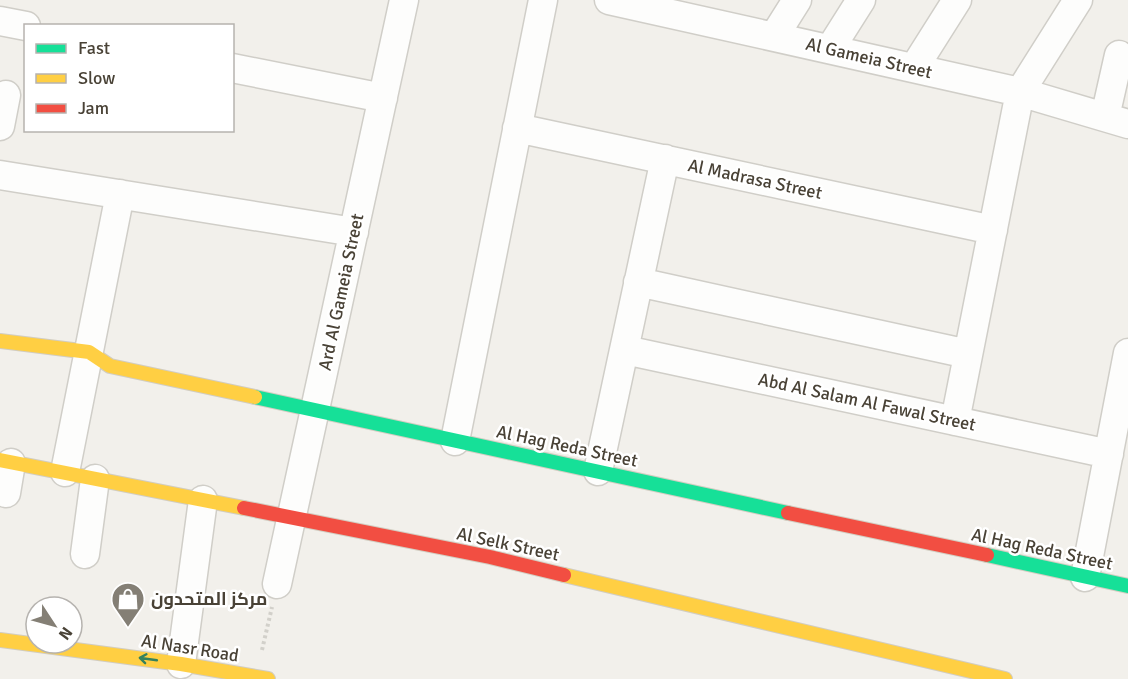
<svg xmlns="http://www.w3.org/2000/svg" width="1128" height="679" font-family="Signika,Cairo,sans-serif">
	<rect width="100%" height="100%" fill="#f2f0eb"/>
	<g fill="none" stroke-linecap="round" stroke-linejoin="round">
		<g stroke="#d0cec8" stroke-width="31">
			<path id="street" d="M609,0L1020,92L1128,124
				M0,21L26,26
				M775,35L797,0
				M830,49L861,0
				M232,68L383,98
				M914,68L957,0
				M1105,117L1119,55
				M0,126L6,95
				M517,128L993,230
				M0,175L354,232
				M638,282L968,354
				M625,350L1109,454
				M955,421L1020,92L1078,0
				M455,441L543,0
				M598,471L665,159
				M65,472L120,194
				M6,493L11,463
				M85,554L95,479
				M1085,577L1128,353
				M277,584L404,0
				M181,664L203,500"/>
		</g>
		<g stroke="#d2cdc1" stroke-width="16">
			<path id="fast" d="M255,397L788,513
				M987,555L1128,586"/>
		</g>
		<g stroke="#d2cdc1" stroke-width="16">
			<path id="slow" d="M0,341L89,352L110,366L255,397
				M0,460L244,508
				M564,575L1005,679
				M0,640L181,664L268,679"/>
		</g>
		<g stroke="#d2cdc1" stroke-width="16">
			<path id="jam" d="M244,508L490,557L564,575
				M788,513L987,555"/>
		</g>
		<path stroke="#d2d0ca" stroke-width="4" stroke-dasharray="3 3" stroke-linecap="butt" d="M262,650L272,607"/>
		<use href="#street" stroke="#fdfdfc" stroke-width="28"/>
		<use href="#fast" stroke="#16e098" stroke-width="14"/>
		<use href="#slow" stroke="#ffcf43" stroke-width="14"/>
		<use href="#jam" stroke="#f24e42" stroke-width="14"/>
	</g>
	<defs><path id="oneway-shaft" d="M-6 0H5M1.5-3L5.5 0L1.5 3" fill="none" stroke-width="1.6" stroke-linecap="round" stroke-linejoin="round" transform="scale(1.5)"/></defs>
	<use stroke="#35815d" href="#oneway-shaft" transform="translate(148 659) rotate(-172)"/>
	<defs>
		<g id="shop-pin" transform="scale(1.725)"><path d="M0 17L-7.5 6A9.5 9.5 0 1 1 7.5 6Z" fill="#847f75" stroke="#fff"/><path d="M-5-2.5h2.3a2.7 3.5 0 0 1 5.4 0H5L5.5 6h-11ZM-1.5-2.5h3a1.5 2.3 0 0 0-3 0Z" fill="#fff"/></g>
	</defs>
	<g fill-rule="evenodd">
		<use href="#shop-pin" x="128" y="599"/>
	</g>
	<g text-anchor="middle" stroke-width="5" stroke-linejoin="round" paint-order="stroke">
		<g font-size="18" fill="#494236" stroke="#fff">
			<text transform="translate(869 58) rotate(13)" y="6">Al Gameia Street</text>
			<text transform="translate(755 179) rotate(12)" y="6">Al Madrasa Street</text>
			<text transform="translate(341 292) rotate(-78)" y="6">Ard Al Gameia Street</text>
			<text transform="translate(867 402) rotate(12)" y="6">Abd Al Salam Al Fawal Street</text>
			<text transform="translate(567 446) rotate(12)" y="6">Al Hag Reda Street</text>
			<text transform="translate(508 544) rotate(12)" y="6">Al Selk Street</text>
			<text transform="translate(1042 549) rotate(12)" y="6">Al Hag Reda Street</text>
			<text transform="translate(190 648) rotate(9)" y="6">Al Nasr Road</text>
		</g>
		<g font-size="18" font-weight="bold" fill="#494236" stroke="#fff" text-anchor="start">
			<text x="151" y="605">مركز المتحدون</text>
		</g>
	</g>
	<rect x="24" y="24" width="210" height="108" fill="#ffffff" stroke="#b6b3af" stroke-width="1.5"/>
	<rect x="36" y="44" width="30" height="9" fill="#16e098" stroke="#b6b3af" stroke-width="1.5"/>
	<text x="78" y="54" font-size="18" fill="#494236">Fast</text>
	<rect x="36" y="74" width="30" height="9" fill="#ffcf43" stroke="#b6b3af" stroke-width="1.5"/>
	<text x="78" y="84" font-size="18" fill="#494236">Slow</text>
	<rect x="36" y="104" width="30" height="9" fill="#f24e42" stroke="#b6b3af" stroke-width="1.5"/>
	<text x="78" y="114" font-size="18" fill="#494236">Jam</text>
	<g transform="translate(54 625) rotate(126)"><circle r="28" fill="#ffffff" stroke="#b6b3af" stroke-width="1.5"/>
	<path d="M0-4.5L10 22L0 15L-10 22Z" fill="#847f75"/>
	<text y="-9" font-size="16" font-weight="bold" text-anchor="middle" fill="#494236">N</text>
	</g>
</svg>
